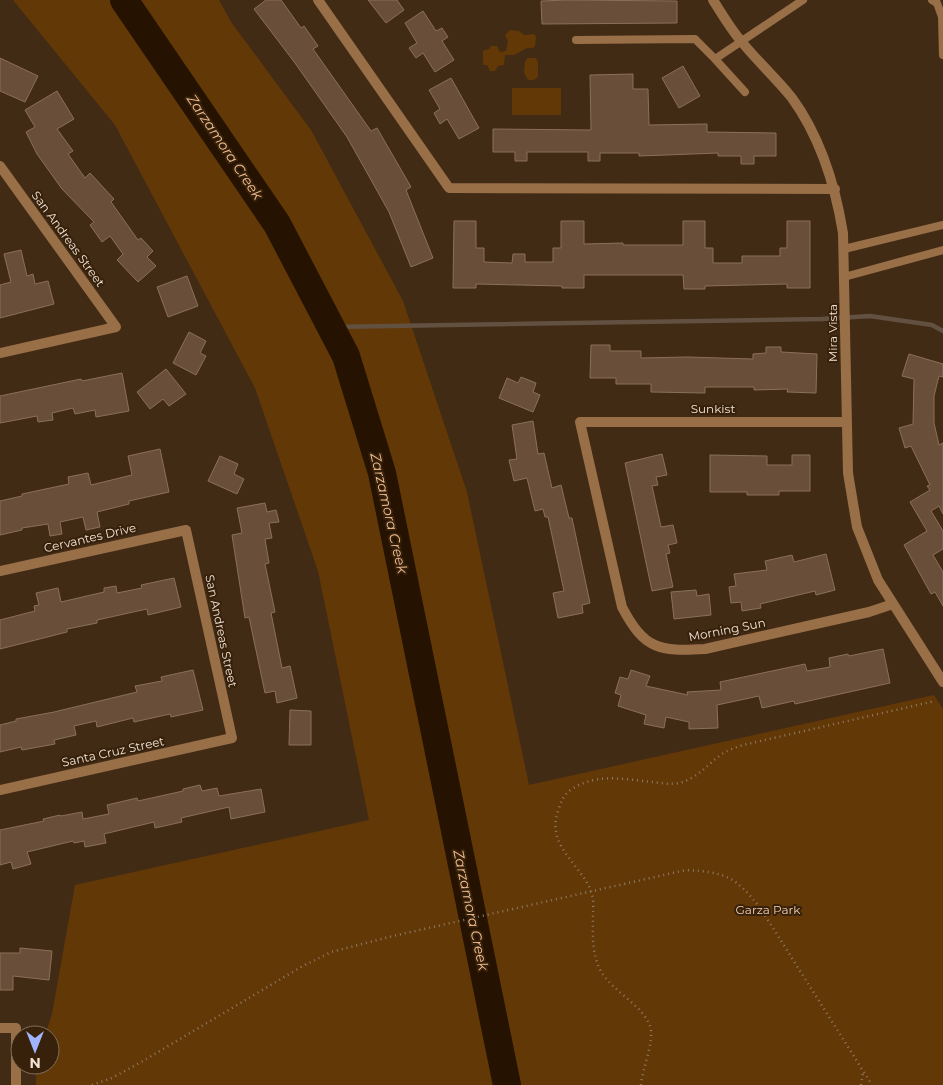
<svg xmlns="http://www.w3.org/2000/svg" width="943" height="1085" font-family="Montserrat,sans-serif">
	<rect width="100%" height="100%" fill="#422b15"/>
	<path fill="#623806" d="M13,0H219L231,22L311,130L403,301L467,492L529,785L934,695L943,709V1085H36V1065H50V1035H45L52,1014L75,885L369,820L318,571L255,388L115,125Z
		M510,30L519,31L524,35L534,34L536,37L535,46L533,48H527L514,55H505L504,65L498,66L495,71H490L487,65H483V51L489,49L491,46H497L500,52L506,51L508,41L505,35Z
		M528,58H536L538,63V77L534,80H528L524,73L525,61Z
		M512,88H561V115H512Z"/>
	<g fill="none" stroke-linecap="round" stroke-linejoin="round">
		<path stroke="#625041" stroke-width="4.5" d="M331,327L822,319L870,316L932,325L943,331"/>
		<path stroke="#251201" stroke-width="28" d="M124,0L277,224L346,356L382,473L507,1085"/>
	</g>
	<path fill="#694f39" stroke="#8b7059" d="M266,0H281L301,28L304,26L318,46L313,49L371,131L377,128L411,187L406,190L433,258L411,267L389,212L347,137L295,63L254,9Z
		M368,0H397L404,10L386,23Z
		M568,0L677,1V23L542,24L541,1Z
		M423,11L436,31L442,28L448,37L442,41L454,60L435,72L423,53L416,58L409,48L417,43L405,23Z
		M0,58L38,76L25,102L0,91Z
		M683,66L700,96L679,108L662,78Z
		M633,74V89H648L649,125L707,124V132L776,133V156H754V164H741V156H718V153L639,156V153H600V161H588V152H527V161H515V152H493V129L591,130L590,75Z
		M451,78L479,128L459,139L447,119L440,124L434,113L440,109L429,90Z
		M57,91L74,119L57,129L73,151L68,154L85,178L90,173L114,199L111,202L138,240L141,238L153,251L147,257L156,266L138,282L117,260L123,254L110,236L102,242L90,225L94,222L62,189L37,154L26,132L35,127L25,110Z
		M454,221H476V248H484V262L512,263L513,254H525V262H553V248H561V221H584V244L623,243V245H683V221H705V248H713V263H742V256H780V248H787V221H810V288H787V284L705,286V289H684L683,275H584V288H562V286L476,284V288H453Z
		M21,250L27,276L33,274L35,284L48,281L54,304L0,318V285L11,282L4,254Z
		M187,276L198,306L168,317L157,287Z
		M189,332L206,341L200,353L206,356L196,375L173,363Z
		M591,345H610V351H641V358L687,357L753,359V354L766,353V347H781V352L817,354L816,393L787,392L788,389L754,390V387H705V393L651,392V384H616V378H590Z
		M909,354L943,364V377L939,376L934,396V423L939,445L943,443V514L939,506L931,511L943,531V549L933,555L943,572V606L935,592L931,594L904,545L927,531L910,502L930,490L927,486L930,485L911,446L905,448L899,428L913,424L914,379L902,376Z
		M166,369L186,394L169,406L163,399L150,409L137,392Z
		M122,373L129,411L96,417L95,410L75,414L73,408L52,413L53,420L38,422L37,416L0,423V396L81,379L82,381Z
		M521,377L536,383L533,392L540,395L533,412L499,398L507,378L518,383Z
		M533,421L538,454L544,453L552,488L561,485L569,518H572L590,603L582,605L583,613L558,618L553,593L564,591L548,517H545L543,509L535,511L527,478L514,481L509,460L517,459L512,425Z
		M160,449L169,492L129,501V504L97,512L100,527L86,530L83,517L60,522L62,534L50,536L48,524L22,528V530L0,535V501L22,496V494L69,484L68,477L88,473L91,485L132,475L128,456Z
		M662,454L667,475L656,477L658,485L652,486L661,527L673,525L677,543L668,545L670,553L666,554L673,587L652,591L625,463Z
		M710,455L767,456V465H792V455H810V491H779V495H747V492H710Z
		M220,456L238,464L234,474L244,479L237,494L208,481Z
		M265,503L267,512L276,510L279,522L269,523L272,538L265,539L269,563L265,564L275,612L271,613L282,668L290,666L297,698L277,703L275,691L265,693L249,617L245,618L232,535L242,533L237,508Z
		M826,554L835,590L816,595L815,591L760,604L761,608L742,611L741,602L731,603L729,587L736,586L734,574L767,570L765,561L792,555L794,562Z
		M174,578L181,607L148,615L147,609L97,620V623L67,629V632L0,649V620L35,611L34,606L39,605L36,593L58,588L61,602L104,592V588L116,586L117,593L142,588L141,585Z
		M696,590L697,596L709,594L711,615L674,619L671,592Z
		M883,649L890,683L795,704L794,701L762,708L759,696L717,705L718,728L689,729V722L666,717L664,728L644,724L646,715L618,706L621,695L615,693L620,677L628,679L631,670L650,676L646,686L688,695L687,692L721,690L720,682L805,664L807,671L830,667L829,658L848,654L849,656Z
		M193,670L203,710L171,717L170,714L134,722L133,718L97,727L96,721L74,726L76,735L54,740L55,744L22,750L21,747L0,752V725L16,721V719L54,712L137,692L135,686L162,681L161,677Z
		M290,710L311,711V745H289Z
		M200,785L202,791L217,788L219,796L261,789L265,812L231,819L229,807L181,818L182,822L155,828L154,822L104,834L106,843L85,847L84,841L74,843L73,841L27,852L31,864L13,869L11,862L0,865V830L44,821L43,819L60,815L61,816L82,812L83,819L109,814L107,805L137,798L138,801L183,791V789Z
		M20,948L52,951L49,980L13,976V990H0V953H20Z"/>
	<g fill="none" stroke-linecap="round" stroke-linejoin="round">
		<path stroke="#8e7b68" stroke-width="2.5" stroke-dasharray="1 4" stroke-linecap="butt" d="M92,1085L112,1078L143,1061L301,967L331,952L393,936L686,870C726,872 736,877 761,909L872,1085
			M641,1085C642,1069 655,1041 650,1026C642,1005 614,992 602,973C591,955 593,933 593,913C593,908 594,900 592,895C585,866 545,848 558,811C561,802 563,795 572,789C596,773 625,779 652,782C661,783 671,785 679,783C699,778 709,762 725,752C731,749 737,747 743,745L935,701
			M861,1085L863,1072"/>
		<path stroke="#996f48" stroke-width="8" d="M932,0L937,3L942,17L943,55
			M576,40L695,39L715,59L803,0
			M715,59L745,92
			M844,249L943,225
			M844,277L943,250"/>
		<path stroke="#996f48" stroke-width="10" d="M318,0L449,188L835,189
			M713,0C722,14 730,28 741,41C757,61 776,78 792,98C821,138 835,184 843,233L848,473L857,527L878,580L943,682
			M0,166L116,327L0,353
			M846,422H580L622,607C644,649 659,652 705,649L869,612L893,604
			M0,571L186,530L232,738L0,790
			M0,1028H16V1085"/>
	</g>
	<g text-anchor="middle" stroke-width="4" stroke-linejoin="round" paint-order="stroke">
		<g font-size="12" fill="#f1e2d5" stroke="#37210b">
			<text transform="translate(68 239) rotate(54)" y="4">San Andreas Street</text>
			<text transform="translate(833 333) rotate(-90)" y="4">Mira Vista</text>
			<text x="713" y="413">Sunkist</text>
			<text transform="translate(90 538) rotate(-13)" y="4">Cervantes Drive</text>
			<text transform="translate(727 630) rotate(-11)" y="4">Morning Sun</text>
			<text transform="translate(221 631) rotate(78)" y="4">San Andreas Street</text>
			<text transform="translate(113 752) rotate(-12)" y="4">Santa Cruz Street</text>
		</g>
		<g font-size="12" fill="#f2d0b2" stroke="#37210b">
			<text x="768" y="914">Garza Park</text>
		</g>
		<g font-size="14" font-style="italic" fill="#f4c093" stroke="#37210b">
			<text transform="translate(225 147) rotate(56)" y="5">Zarzamora Creek</text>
			<text transform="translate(389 513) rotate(77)" y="5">Zarzamora Creek</text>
			<text transform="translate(471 910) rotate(78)" y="5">Zarzamora Creek</text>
		</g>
	</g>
	<g transform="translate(35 1050) rotate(180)"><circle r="24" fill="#37210b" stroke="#816e5c"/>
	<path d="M0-4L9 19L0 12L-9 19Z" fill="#a0b3fd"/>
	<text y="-8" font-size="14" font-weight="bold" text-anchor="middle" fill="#f1e2d5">N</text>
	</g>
</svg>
